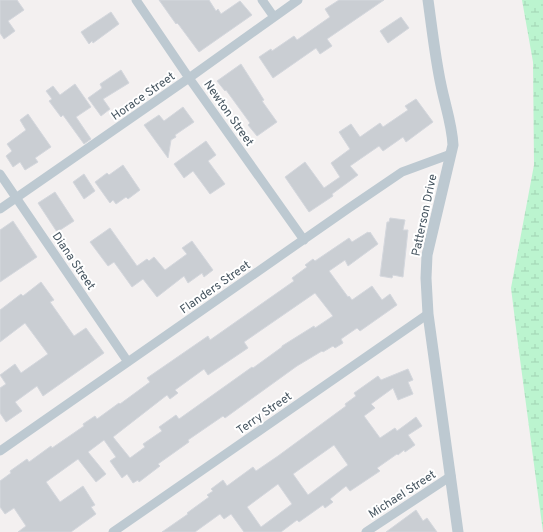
<svg xmlns="http://www.w3.org/2000/svg" width="543" height="532" font-family="Overpass,sans-serif">
	<defs>
		<pattern id="wetland-marsh" width="20" height="14" patternUnits="userSpaceOnUse"><rect width="20" height="14" fill="#bbf4cf"/><path d="M1 5h8M5 5V1M11 12h8M15 12V8" fill="none" stroke="#a2d3b4"/></pattern>
	</defs>
	<rect width="100%" height="100%" fill="#f3f0f0"/>
	<path fill="url(#wetland-marsh)" d="M522,0H543V532L518,344L511,288L534,165L533,62Z"/>
	<path fill="#caced3" stroke="#d4d7dd" fill-rule="evenodd" d="M0,0H17L24,10L8,21L15,31L4,39L0,33Z
		M159,0H209L216,11L218,9L221,14L240,1L252,15L199,52L179,25L177,23L176,24Z
		M339,0H384L327,39L332,46L320,54L316,48L273,78L259,57L271,49L272,51L294,36L297,40L330,17L325,9Z
		M111,12L119,24L93,43L92,41L89,44L81,32Z
		M401,17L409,28L388,43L380,31Z
		M241,64L264,100L262,101L277,122L257,136L248,125L250,123L226,90L225,91L217,81Z
		M121,70L129,83L103,99L110,109L101,116L88,98L102,88L100,84Z
		M75,84L91,107L76,117L91,139L84,144L63,115L61,117L49,101L52,99L46,91L53,86L60,95Z
		M416,99L433,122L406,142L403,137L383,151L379,146L350,166L358,175L332,194L333,196L309,212L285,177L305,162L324,188L340,177L331,163L350,149L339,132L351,124L360,137L380,123L383,127L408,110L405,106Z
		M183,107L194,122L175,135L176,137L171,140L168,158L144,125L159,115L164,121Z
		M28,114L51,147L35,158L38,162L25,170L20,162L13,167L6,156L12,151L7,144L26,130L20,120Z
		M206,141L216,155L208,161L225,184L210,194L193,171L184,178L174,164Z
		M123,165L140,190L128,199L126,197L116,204L113,200L110,203L95,182L107,173L109,175Z
		M84,174L95,191L84,199L73,182Z
		M55,192L74,221L57,232L38,203Z
		M390,218L405,220L403,230H408L403,277L393,275L392,278L380,276L387,222H389Z
		M13,221L37,257L0,282V230Z
		M110,228L137,266L147,259L149,261L154,257L165,270L187,254L182,248L192,241L213,270L204,277L202,273L188,283L184,276L157,297L143,279L132,287L114,262L108,266L90,242Z
		M368,232L369,233L370,232L378,244L348,266L345,260L329,271L348,297L349,296L352,300L372,286L382,300L390,294L397,305L360,331L357,328L341,339L343,343L335,348L333,346L323,352L322,351L297,366L225,418L223,416L188,440L189,442L158,464L160,466L139,482L138,480L133,483L127,474L122,478L110,461L116,457L104,440L88,452L106,474L96,482L78,459L46,482L60,502L83,486L95,505L91,507L96,514L71,532H18L26,526L14,508L5,514L0,507V481L11,473L10,471L27,459L29,462L51,446L52,448L84,426L83,424L95,416L97,419L119,403L120,404L150,382L147,378L208,336L210,340L294,281L292,278L307,267L305,265L313,259L315,261L349,238L352,242ZM315,293L333,316L315,328L314,326L282,346V347L253,368L252,367L179,419L176,415L159,427L162,431L143,444L145,447L130,458L113,437L167,395L170,399L178,393L175,390L204,369L208,375L248,348L244,342Z
		M41,282L54,300L50,302L74,336L86,328L104,353L43,396L37,386L15,402L22,411L6,422L0,413V388L6,384L0,375L15,364L21,373L48,354L25,323L0,342V310L21,294L23,296Z
		M408,369L413,380L408,382L413,394L398,400L393,388L371,404L375,408L364,416L380,438L395,428L397,431L416,417L422,426L408,435L415,445L405,452L404,450L398,455L397,454L377,468L380,471L350,491L346,486L330,499L333,502L325,508L323,505L299,522L297,520L281,532H244L231,514L224,519L220,514L195,532H162L188,514L187,513L209,497L207,495L213,491L211,489L223,480L227,486L253,467L256,471L278,456L346,406L345,404L356,396L354,393L378,376L381,380ZM334,445L348,465L308,495L293,474ZM278,484L292,504L261,527L247,507Z
		M416,510L423,521L427,518L437,532H386Z"/>
	<g fill="none" stroke-linecap="round" stroke-linejoin="round">
		<path stroke="#bdc9d1" stroke-width="9" d="M136,0L189,78L304,240
			M262,0L274,17
			M0,174L128,362
			M0,209L189,78L298,0
			M0,451L349,208L402,172L451,154
			M113,532L428,314
			M366,532L451,476"/>
		<path stroke="#bdc9d1" stroke-width="11" d="M428,0C432,28 435,57 441,85C445,105 452,124 453,145L427,255L426,278L428,314L458,532"/>
	</g>
	<g text-anchor="middle" stroke-width="4" stroke-linejoin="round" paint-order="stroke">
		<g font-size="12" fill="#465560" stroke="#fff">
			<text transform="translate(143 96) rotate(-35)" y="4">Horace Street</text>
			<text transform="translate(229 113) rotate(55)" y="4">Newton Street</text>
			<text transform="translate(424 215) rotate(-78)" y="4">Patterson Drive</text>
			<text transform="translate(74 261) rotate(56)" y="4">Diana Street</text>
			<text transform="translate(215 287) rotate(-35)" y="4">Flanders Street</text>
			<text transform="translate(264 413) rotate(-35)" y="4">Terry Street</text>
			<text transform="translate(402 494) rotate(-33)" y="4">Michael Street</text>
		</g>
	</g>
</svg>
